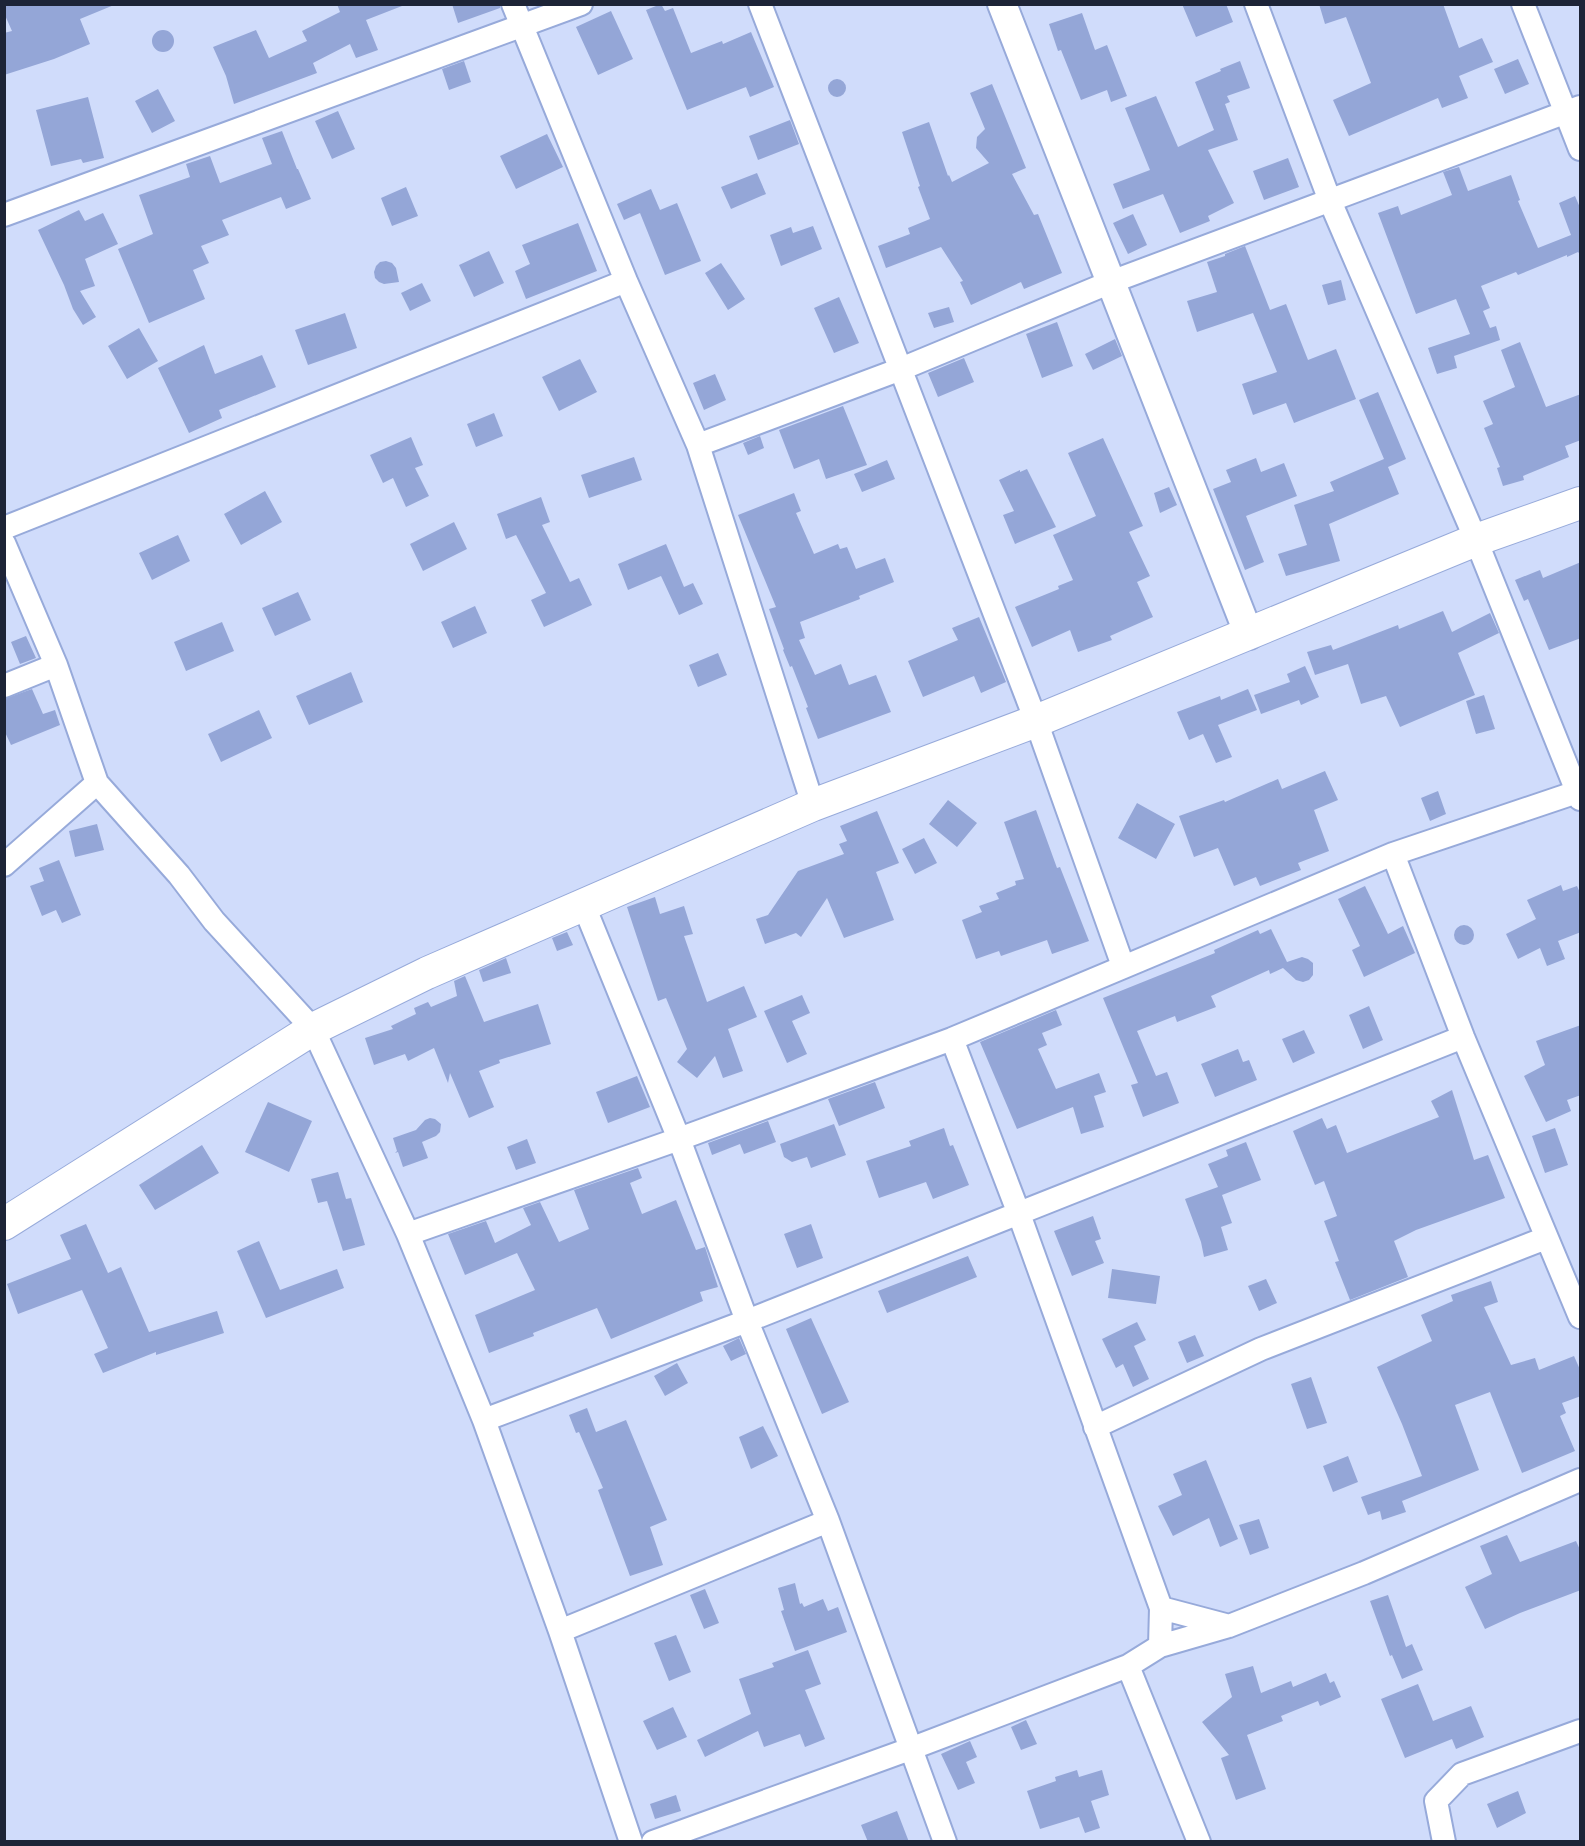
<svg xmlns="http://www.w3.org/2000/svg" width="1585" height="1846" font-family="Merriweather,serif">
	<rect width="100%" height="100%" fill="#d0dcfb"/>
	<path fill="#94a6d7" d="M4,4H114V5L80,19L90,44L54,59L4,75V33L12,31L4,13Z
		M337,4L402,6L366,20L378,50L356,58L350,44L313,63L317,73L234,104L226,76L213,47L256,30L269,58L307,41L302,31L340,12Z
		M452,4H500V8L458,23Z
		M661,4L665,11L673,8L691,53L722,41L723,44L751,32L774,87L750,97L746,87L687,110L646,10Z
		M1182,4H1226L1233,22L1196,37Z
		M1319,4H1443L1459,48L1482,38L1493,62L1459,76L1468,98L1442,108L1438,98L1349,136L1333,100L1371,83L1346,17L1325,24Z
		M611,11L633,59L598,75L576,27Z
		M1082,13L1095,50L1107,45L1127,96L1111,102L1107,90L1081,100L1061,50L1058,51L1049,24Z
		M152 41a11 11 0 1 1 22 0a11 11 0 1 1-22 0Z
		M1518,59L1529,84L1505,94L1494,69Z
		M464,61L471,82L449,90L442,69Z
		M1240,61L1250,88L1227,96L1230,102L1225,104L1238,140L1208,150L1234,203L1208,216L1210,221L1180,233L1163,194L1123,209L1113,184L1150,170L1125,108L1156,96L1178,147L1214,130L1195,82L1221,71L1220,69Z
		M828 88a9 9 0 1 1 18 0a9 9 0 1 1-18 0Z
		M992,84L1026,168L1012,174L1034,215L1038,214L1062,273L1024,289L1021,282L971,305L960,282L963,281L941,247L886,268L878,246L910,234L908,228L930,219L918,187L920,186L902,132L929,122L948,176L949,175L952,182L989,163L976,148L977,137L985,129L970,93Z
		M158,89L175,121L152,133L135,101Z
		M88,97L104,158L83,163L81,159L51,166L36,110Z
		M338,111L355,149L332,159L315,121Z
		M790,120L799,144L758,160L749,136Z
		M282,131L297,169H298L311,199L286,209L281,197L222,220L229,235L201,246L209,263L193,270L205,299L149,323L118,249L153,234L139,195L190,177L186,164L210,156L220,183L272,164L262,138Z
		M547,134L563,167L516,189L500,156Z
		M1288,158L1299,187L1264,200L1253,171Z
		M1459,167L1468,191L1511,175L1520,200L1518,201L1538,248L1571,235L1559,203L1575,196L1581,210V255L1578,252L1567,257V255L1518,275L1516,272L1481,286L1490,308L1483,311L1490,328L1496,326L1500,340L1454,356L1457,368L1437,374L1428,348L1470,334L1456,299L1416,314L1378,213L1398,206L1401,215L1452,195L1443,172Z
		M757,173L766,194L731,209L721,187Z
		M406,187L418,216L392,226L381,198Z
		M651,189L660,210L677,203L701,261L665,275L640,213L624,220L617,204Z
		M79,210L85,221L103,213L118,244L85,259L95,286L80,291L96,317L83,325L73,309L64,285L38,230Z
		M1133,214L1147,245L1128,254L1113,223Z
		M578,223L597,271L526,299L515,271L530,264L522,245Z
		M813,226L822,249L781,266L770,235L791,227L793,233Z
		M1245,246L1270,310L1286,304L1308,360L1336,349L1356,399L1294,423L1286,403L1253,415L1242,384L1277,372L1253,313L1197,332L1187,301L1217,292L1207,262L1225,256V254Z
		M489,251L504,283L474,297L459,265Z
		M386,261L392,263L396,268L399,282L384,284L379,282L375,278L374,272L376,266L380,262Z
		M721,263L745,299L728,310L705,273Z
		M1341,280L1346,300L1328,305L1322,285Z
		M422,283L431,301L410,311L401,293Z
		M839,297L859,343L834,353L814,308Z
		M949,307L954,322L934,328L928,313Z
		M345,313L357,348L308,365L295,330Z
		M1057,322L1073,366L1042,378L1026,334Z
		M139,328L158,361L127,379L108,346Z
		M1115,339L1122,356L1093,370L1085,354Z
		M1520,342L1546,407L1581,394V440L1565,446L1569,457L1523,476L1524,480L1503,486L1497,468L1500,467L1484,428L1493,424L1483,401L1515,387L1501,350Z
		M204,345L215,374L262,355L276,387L219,410L222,418L189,433L158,368Z
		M964,358L974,382L938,397L928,373Z
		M580,359L597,392L559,411L542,377Z
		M715,374L726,400L704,410L693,383Z
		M1378,392L1406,459L1388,467L1399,494L1329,524L1340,561L1286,576L1278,554L1307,545L1294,505L1334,491L1330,482L1384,459L1359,400Z
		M843,406L867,465L826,479L819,459L794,469L779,430Z
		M494,413L503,436L476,447L467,424Z
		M760,436L764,448L748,455L743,443Z
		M411,437L423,465L415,468L429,496L406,507L393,478L383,483L370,455Z
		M1103,438L1143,526L1129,532L1150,576L1137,582L1153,617L1110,636L1112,640L1078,652L1070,630L1032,647L1015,607L1059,589L1058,586L1073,580L1053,535L1096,516L1068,453Z
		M634,457L642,480L589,498L581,475Z
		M1256,458L1261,472L1284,463L1297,496L1246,516L1264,562L1245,570L1213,489L1231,482L1226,470Z
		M887,460L895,479L862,492L854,474Z
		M1027,469L1056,527L1015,544L1003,515L1014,511L999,480L1020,470V472Z
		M1169,487L1177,505L1160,513L1154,493Z
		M265,491L282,522L241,545L224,514Z
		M794,493L801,511L796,513L814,554L838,544L840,549L847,547L856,569L885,558L894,582L859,596L860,599L800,622L805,638L799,640L815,675L841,664L849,685L876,675L891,712L818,739L806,708L808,707L792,666L790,667L783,650L784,649L769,609L776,607L738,515Z
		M541,497L550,522L542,525L570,582L579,578L592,605L544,627L531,600L546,593L516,535L506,539L497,514Z
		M454,522L467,549L423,571L410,544Z
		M178,535L190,561L152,580L139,553Z
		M666,544L684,587L693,583L703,604L679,615L661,576L628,590L618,564Z
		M1581,562V638L1549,650L1528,599L1524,601L1515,580L1540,570L1543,578Z
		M298,592L311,620L275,636L262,608Z
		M475,606L487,633L453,648L441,622Z
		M1443,611L1452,632L1490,613L1499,633L1458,653L1475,695L1400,727L1386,696L1361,704L1348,664L1315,675L1307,652L1331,645L1333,650L1398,625L1399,629Z
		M979,617L1006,682L981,693L974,676L923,697L908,661L958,640L952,628Z
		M222,622L234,651L186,671L174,642Z
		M26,636L36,658L20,664L11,642Z
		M718,653L727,675L698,687L689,665Z
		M1305,666L1319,697L1301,705L1299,700L1261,714L1254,695L1290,682L1287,674Z
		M351,672L363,702L309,725L296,696Z
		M32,689L43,714L55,710L60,725L11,745L4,730V699Z
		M1248,689L1257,710L1218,725L1232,757L1216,763L1203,734L1189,740L1177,712L1220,696L1221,700Z
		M1484,695L1495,729L1476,734L1466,701Z
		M259,710L272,738L221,762L208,734Z
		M1325,771L1338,800L1314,810L1329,851L1298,863L1301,870L1260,886L1256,877L1234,886L1218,848L1194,857L1179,816L1224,800L1225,802L1278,779L1282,789Z
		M1438,791L1446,814L1430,821L1421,798Z
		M948,800L977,823L957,847L929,824Z
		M1137,803L1175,824L1156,859L1118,838Z
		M1036,810L1057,868L1060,867L1089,941L1052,954L1047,940L1001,956L999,951L976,959L962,920L982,912L979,906L999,899L996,893L1016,885L1015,881L1024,879L1004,822Z
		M877,811L899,863L876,872L894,920L844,938L827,898L801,937L796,933L765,944L756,919L768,915L798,871L844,854L839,844L847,841L840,826Z
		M97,824L104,850L75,857L69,831Z
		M924,838L937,863L915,874L902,849Z
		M59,860L81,915L62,923L56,910L42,916L30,886L44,881L39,868Z
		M1561,885L1563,891L1577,886L1581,895V932L1558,941L1565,959L1547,966L1540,948L1518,959L1506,934L1536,919L1527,900Z
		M1365,886L1388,934L1403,926L1415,953L1364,977L1352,950L1360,946L1338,899Z
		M655,897L660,914L684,906L693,934L684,936L707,1002L744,986L757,1017L728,1029L743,1071L723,1078L715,1056L697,1078L677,1062L687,1049L666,998L658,1001L627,907Z
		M1454 935a10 10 0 1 1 20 0a10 10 0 1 1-20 0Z
		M1271,929L1287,962L1302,957L1308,959L1313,963V975L1309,980L1303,982L1296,980L1283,968L1270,974L1269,970L1211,996L1216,1007L1177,1022L1175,1016L1137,1031L1156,1076L1167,1072L1179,1103L1143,1117L1131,1085L1138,1083L1103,998L1215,953L1214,950L1258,930L1260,934Z
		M567,932L573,945L557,951L552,938Z
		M506,958L511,973L483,982L479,970Z
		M465,976L484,1022L538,1004L551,1044L499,1060L500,1063L479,1071L494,1107L469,1118L450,1073L448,1083L434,1048L408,1061L405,1054L374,1065L365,1038L393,1029L391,1026L416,1014L414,1008L428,1002L431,1007L457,996L454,981Z
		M802,995L810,1013L792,1021L807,1054L787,1063L764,1011Z
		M1369,1006L1383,1040L1363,1049L1349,1015Z
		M1056,1010L1062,1025L1042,1033L1047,1045L1038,1049L1056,1089L1099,1073L1106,1092L1094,1096L1104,1127L1081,1134L1073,1107L1017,1129L980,1042Z
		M1581,1025V1095L1567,1100L1571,1111L1546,1122L1524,1076L1545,1065L1536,1041Z
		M1304,1030L1315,1053L1293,1063L1282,1039Z
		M1238,1049L1243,1062L1249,1060L1257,1080L1215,1097L1201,1064Z
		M637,1076L650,1107L608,1123L596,1092Z
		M875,1082L885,1108L839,1126L828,1099Z
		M1452,1090L1474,1160L1488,1155L1505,1198L1416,1230L1394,1241L1408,1277L1350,1300L1335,1262L1339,1261L1324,1221L1337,1216L1324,1181L1315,1185L1293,1131L1322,1118L1327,1129L1336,1125L1347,1153L1439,1117L1431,1101Z
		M268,1102L312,1121L289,1172L245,1152Z
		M430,1118L435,1119L441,1124L440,1132L436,1136L422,1142L428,1158L403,1167L398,1152L395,1153L397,1151L393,1138L416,1130L425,1120Z
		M768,1121L776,1142L744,1154L740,1144L712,1155L708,1143Z
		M834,1124L846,1155L811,1168L807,1157L792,1162L784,1157L780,1144Z
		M944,1128L950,1146L953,1145L969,1185L933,1199L926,1182L879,1198L866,1161L911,1146L909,1141Z
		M1555,1128L1568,1165L1545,1173L1532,1136Z
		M527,1139L536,1163L516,1170L507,1147Z
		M1246,1142L1261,1180L1222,1195L1232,1223L1221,1227L1228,1250L1204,1257L1201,1242L1185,1199L1218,1187L1208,1164L1228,1156L1226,1150Z
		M202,1145L219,1173L155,1210L139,1185Z
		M638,1168L642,1178L630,1183L642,1214L676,1200L696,1250L705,1247L718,1287L700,1292L703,1301L611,1339L597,1308L533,1333L534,1336L489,1353L475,1315L535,1290L517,1253L465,1275L448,1234L486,1221L495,1243L531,1225L523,1208L540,1202L559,1242L589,1229L574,1190Z
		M338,1172L346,1199L351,1198L365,1245L343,1251L327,1201L318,1203L311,1179Z
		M1093,1216L1101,1239L1095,1241L1104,1263L1072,1276L1054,1231Z
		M86,1224L108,1273L121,1267L149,1332L217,1311L224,1333L156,1355V1352L103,1373L94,1354L108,1348L82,1290L18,1314L7,1284L71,1259L60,1235Z
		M811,1224L823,1258L797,1268L784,1234Z
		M259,1241L280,1290L337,1269L344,1288L266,1318L237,1251Z
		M968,1256L977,1277L887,1313L878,1291Z
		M1112,1269L1160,1276L1156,1304L1108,1298Z
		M1266,1279L1277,1303L1259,1311L1248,1286Z
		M1491,1281L1498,1302L1484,1307L1511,1365L1535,1358L1539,1370L1574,1356L1581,1372V1396L1562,1403L1566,1413L1560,1416L1575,1451L1522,1473L1490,1392L1455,1405L1479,1470L1402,1501L1406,1512L1382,1520L1380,1511L1368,1515L1361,1497L1422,1476L1402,1424L1377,1367L1432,1341L1421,1315L1453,1301L1451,1295Z
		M811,1318L849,1402L822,1414L786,1329Z
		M1137,1322L1146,1340L1134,1346L1149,1379L1133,1387L1123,1364L1116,1368L1102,1339Z
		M1195,1335L1204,1356L1187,1363L1178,1342Z
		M739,1338L746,1354L731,1361L723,1346Z
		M677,1363L688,1383L665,1396L654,1376Z
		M1311,1377L1327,1423L1307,1429L1291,1384Z
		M587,1408L596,1432L626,1420L667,1520L650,1527L663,1565L630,1576L598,1490L603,1488L579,1432L576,1433L569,1415Z
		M763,1426L778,1456L751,1469L739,1437Z
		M1348,1456L1358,1482L1333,1492L1323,1466Z
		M1206,1460L1238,1539L1220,1547L1209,1518L1173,1536L1158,1506L1182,1495L1173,1474Z
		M1259,1519L1269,1548L1250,1555L1239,1525Z
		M1507,1535L1520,1562L1576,1541L1581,1552V1590L1520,1613L1485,1629L1465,1587L1492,1574L1480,1546Z
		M795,1583L800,1604L802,1603L804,1607L823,1599L828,1611L838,1607L847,1632L795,1651L781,1611L784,1610L778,1588Z
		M705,1589L719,1623L704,1629L690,1595Z
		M1388,1595L1406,1647L1412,1644L1423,1670L1402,1679L1392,1655L1390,1656L1370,1601Z
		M676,1635L691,1672L669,1681L654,1643Z
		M808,1650L821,1684L805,1690L825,1739L805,1747L800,1734L764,1747L758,1731L705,1757L697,1740L751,1714L739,1679L774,1667L772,1663Z
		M1253,1666L1261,1693L1291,1681L1293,1687L1326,1673L1330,1683L1334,1681L1341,1697L1320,1706L1318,1701L1281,1716L1283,1721L1247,1735L1266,1789L1236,1800L1221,1758L1229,1755L1202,1722L1232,1697L1225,1674Z
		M1418,1684L1433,1721L1471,1706L1484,1737L1456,1749L1452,1739L1405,1758L1381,1699Z
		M673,1707L687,1737L657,1750L643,1721Z
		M1026,1720L1037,1744L1021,1750L1011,1727Z
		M970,1741L977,1757L966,1762L975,1783L958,1790L941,1754Z
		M1077,1770L1079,1777L1102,1770L1109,1795L1091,1801L1100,1828L1085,1833L1079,1817L1040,1829L1027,1791L1056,1781L1055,1777Z
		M1518,1791L1526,1813L1497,1828L1487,1804Z
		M676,1795L681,1811L655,1819L650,1804Z
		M897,1811L909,1842H868L861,1825Z"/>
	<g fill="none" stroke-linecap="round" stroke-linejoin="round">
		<g stroke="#97aada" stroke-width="26">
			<path id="minor" d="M513,4L626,281L698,445L813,805
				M760,4L1036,721L1123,966
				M1256,4L1330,201L1476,540L1580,799
				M1523,4L1580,149
				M4,215L581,4
				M698,445L901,369L1111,282L1580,107
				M4,528L626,281
				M4,543L56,665L97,783L179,875L214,921L313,1029L408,1234L484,1420L560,1631L631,1842
				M4,686L56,665
				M1393,854L1463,1037L1580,1317
				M4,865L97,783
				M584,906L679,1139L747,1321L828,1521L945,1842
				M952,1039L1019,1214L1161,1608L1160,1646
				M408,1234L679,1139L952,1039L1393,854L1580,791
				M484,1420L747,1321L1463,1037
				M1095,1427L1261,1349L1546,1238
				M1161,1608L1229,1626
				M560,1631L828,1521
				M1128,1666L1199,1842
				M653,1842L910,1749L1128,1666L1160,1646L1229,1626L1364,1573L1580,1480
				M1444,1842L1436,1801L1462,1774L1580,1731"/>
		</g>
		<g stroke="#97aada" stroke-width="32">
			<path id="tertiary" d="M1002,4L1249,635"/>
		</g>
		<g stroke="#97aada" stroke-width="34">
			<path id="secondary" d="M4,1224L313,1029L427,973L813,805L1036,721L1476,540L1580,503"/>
		</g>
		<use href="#minor" stroke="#fff" stroke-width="22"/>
		<use href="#tertiary" stroke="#fff" stroke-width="28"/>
		<use href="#secondary" stroke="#fff" stroke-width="32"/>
	</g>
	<rect width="1585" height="1846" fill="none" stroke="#1d2437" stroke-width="12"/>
</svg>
